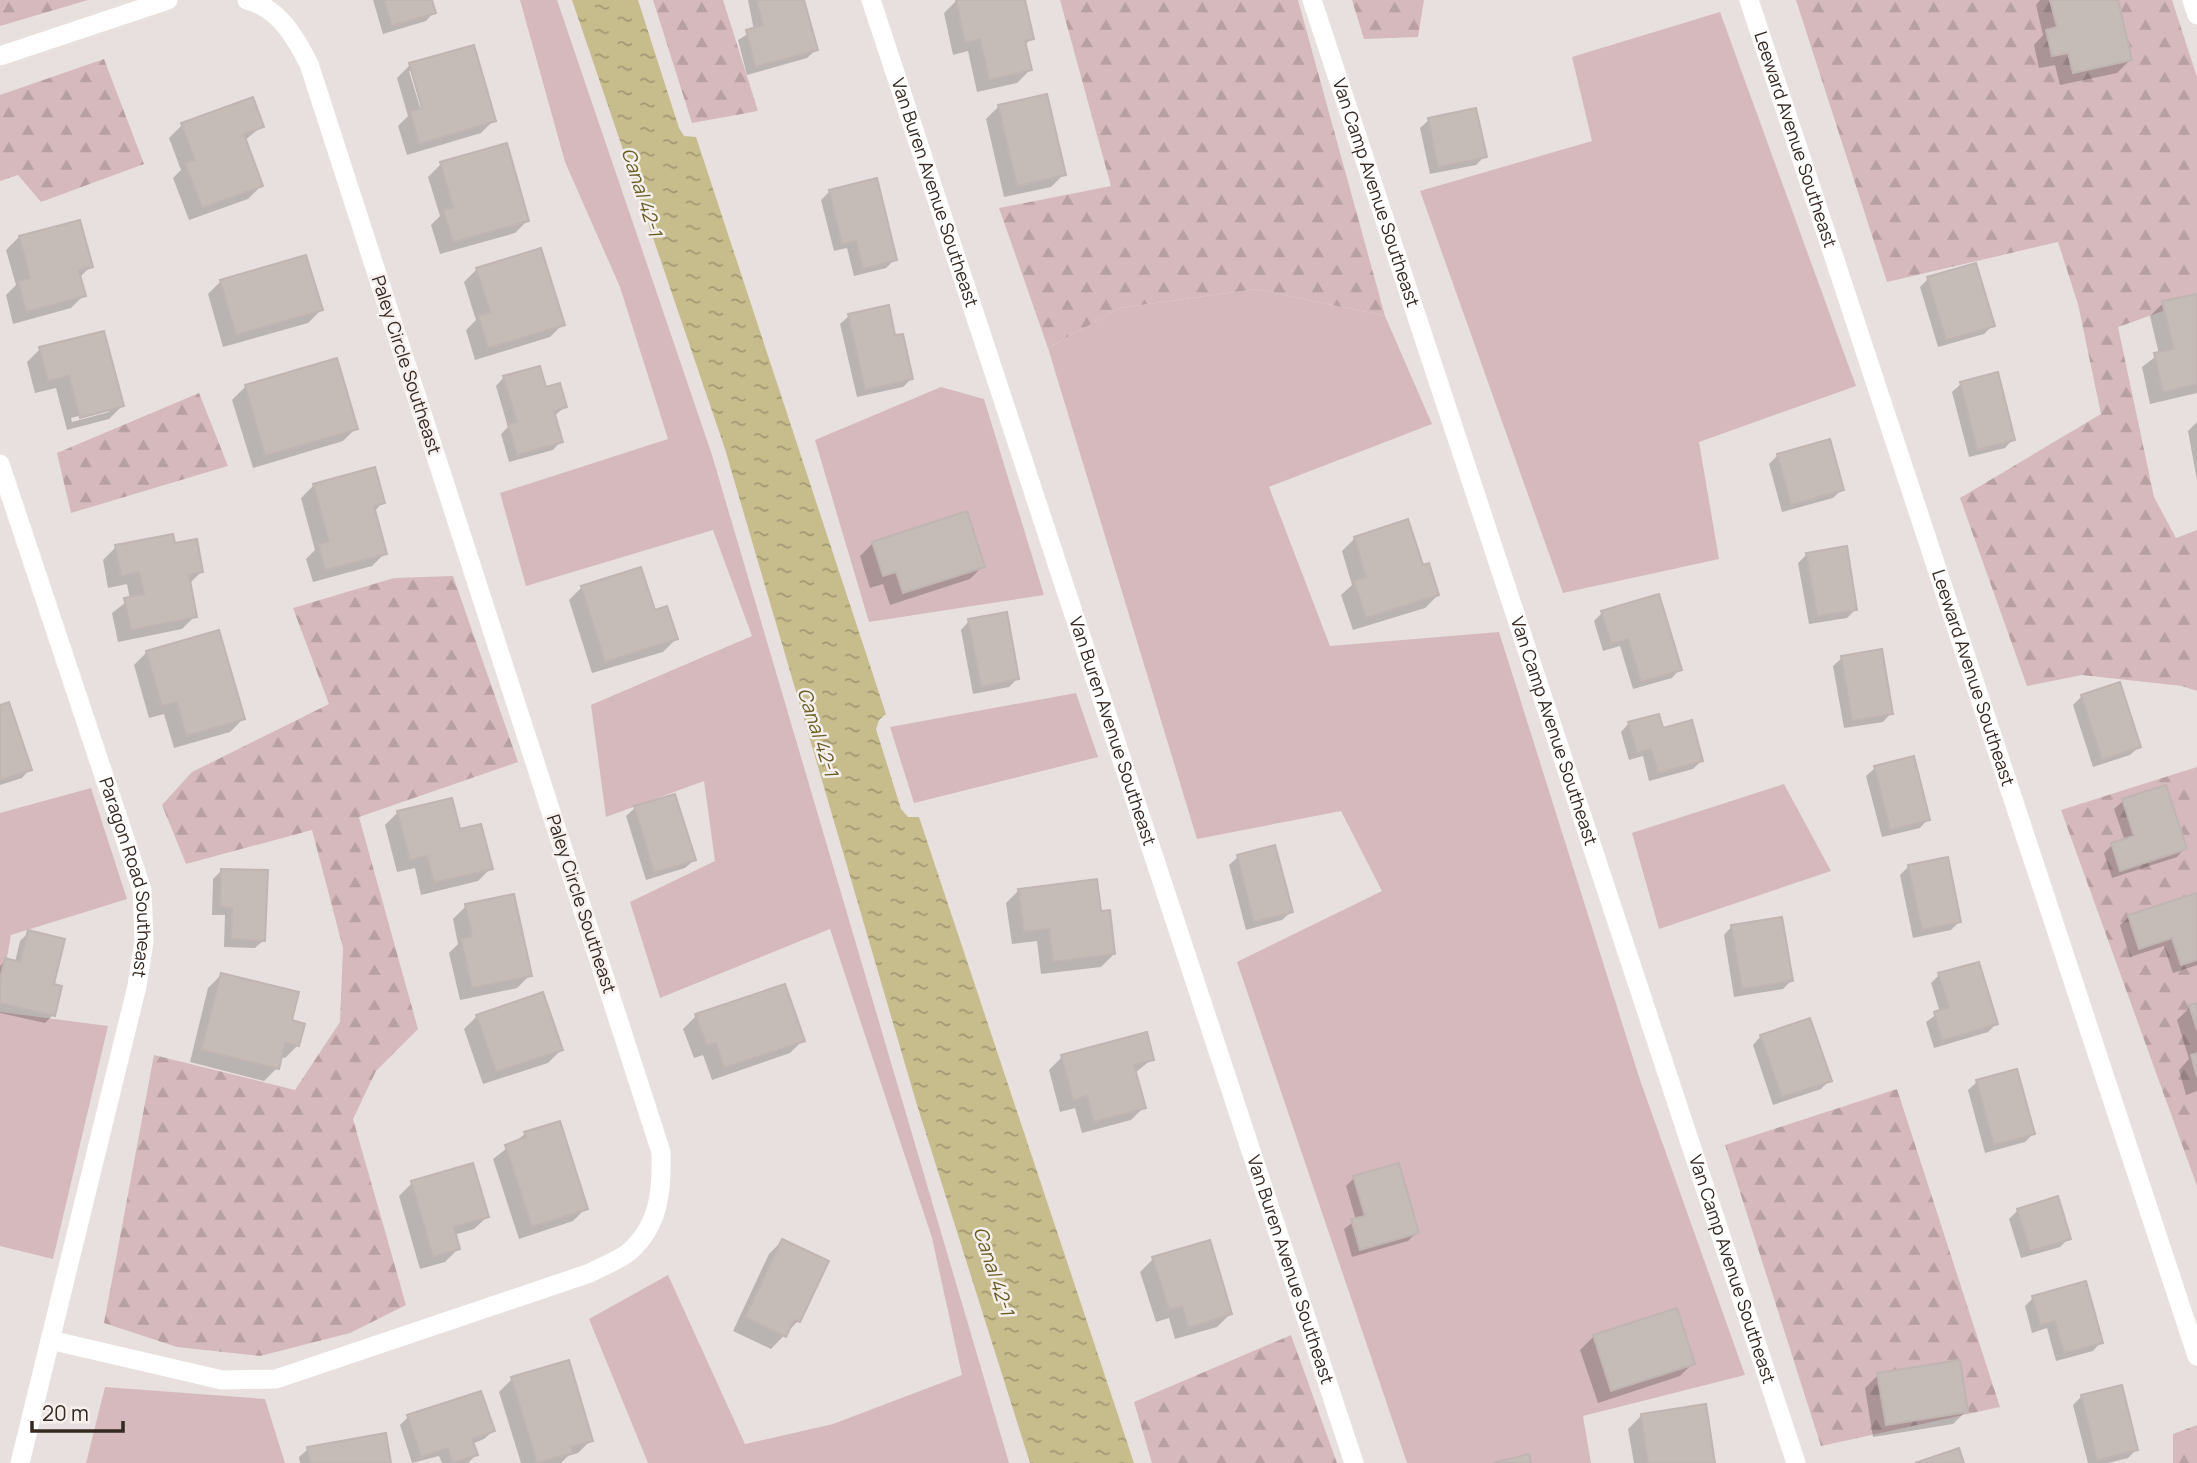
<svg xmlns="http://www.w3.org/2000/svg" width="2197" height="1463" font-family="Manrope,sans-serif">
	<defs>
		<pattern id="forest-firs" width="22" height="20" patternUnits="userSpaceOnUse" patternTransform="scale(1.75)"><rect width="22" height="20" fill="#d6b9bc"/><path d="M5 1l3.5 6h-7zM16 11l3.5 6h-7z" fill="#b89fa1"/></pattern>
		<pattern id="water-ripples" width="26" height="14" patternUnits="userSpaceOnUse" patternTransform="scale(1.75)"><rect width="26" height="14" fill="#c7bc8c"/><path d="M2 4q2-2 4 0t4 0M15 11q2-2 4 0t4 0" fill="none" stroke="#a29972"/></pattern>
	</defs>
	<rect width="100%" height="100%" fill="#e8e0de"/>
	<path fill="#d6b9bc" d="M520,0H557L712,455L1009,1463H648L589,1319L668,1275L745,1444L833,1424L962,1375L932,1238L830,929L660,998L630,902L715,861L704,781L606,817L591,705L752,636L713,530L526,586L500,493L668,439L620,287L565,162Z
		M1720,12L1856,386L1699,442L1719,559L1563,593L1420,191L1592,141L1572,57Z
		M1256,289L1385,316L1432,424L1269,487L1330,646L1499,632L1640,1080L1745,1375L1583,1416L1591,1463H1407L1237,962L1382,891L1341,811L1197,839L1048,348L1120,308Z
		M941,387L984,399L1044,595L869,622L815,440Z
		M1076,693L1098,757L914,803L890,727Z
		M1784,784L1831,871L1659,929L1632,833Z
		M91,788L127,899L11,935L0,998V813Z
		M0,1012L108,1026L53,1259L0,1246Z
		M105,1387L265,1399L285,1463H86Z"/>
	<path fill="url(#forest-firs)" d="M0,0H88L0,26Z
		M653,0H723L758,111L692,123Z
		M1060,0H1298L1385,316L1256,289L1120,308L1048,348L999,208L1111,186Z
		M1352,0H1424L1418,37L1364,39Z
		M1796,0H2172L2197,77V299L2118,327L2154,497L2176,538L2197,530V691L2182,686L2082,675L2027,686L1960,498L2101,414L2078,304L2058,242L1887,282Z
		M104,59L144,164L41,202L18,175L0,181V95Z
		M199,393L228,466L71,513L57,453Z
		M453,576L518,762L359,817L418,1029L376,1071L353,1119L406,1305L350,1333L260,1356L177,1347L104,1323L154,1055L295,1090L340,1022L343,948L312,830L186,864L162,805L192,772L329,704L293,608L394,578Z
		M2197,767V1186L2061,810Z
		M1897,1089L2000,1407L1821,1446L1725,1145Z
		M1291,1335L1337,1463H1152L1134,1402Z
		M2197,1425V1463H2173V1434Z"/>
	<path fill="url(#water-ripples)" d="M572,0H638L679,128L684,136L696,137L886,714L879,720L876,729L901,809L908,817H919L1134,1463H1030L917,1105L725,449Z"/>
	<path fill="#0003" fill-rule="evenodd" d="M373,0H431L434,12L426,21L383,34Z
		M748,0H803L816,50L807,58L747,75L738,40L754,30Z
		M957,0H1023L1032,38L1024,46L1030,70L1017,83L977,92L968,51L953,55L944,13Z
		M2040,0H2116L2130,60L2117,73L2060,85L2055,65L2039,68L2034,45L2043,35L2036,5Z
		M410,65L494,120L481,133L407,155L398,126L408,116L397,78ZM409,71H413L426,116L423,117Z
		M999,106L1064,174L1051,187L1004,197L986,119Z
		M1429,120L1485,156L1476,165L1430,174L1420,128Z
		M182,125L262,126L244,141L261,186L248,199L189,220L173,178L181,170L169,138Z
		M441,164L528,220L515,233L440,254L431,225L440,216L428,177Z
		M830,191L895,259L886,268L854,276L847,248L834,251L821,200Z
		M19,237L91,266L79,278L84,295L71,308L13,324L6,295L16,285L6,250Z
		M477,269L563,324L550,337L475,360L466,330L476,320L464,282Z
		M1928,279L1993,325L1984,334L1938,347L1920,287Z
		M221,281L321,310L308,323L223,347L208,294Z
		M2197,295V393L2150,404L2142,367L2159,354L2150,316L2163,303Z
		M849,316L894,337L912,378L903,387L857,397L840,324Z
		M40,349L122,406L109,419L67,430L56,388L35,393L27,362ZM109,408V412L72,422L71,418Z
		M504,377L545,389L565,407L554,416L561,441L553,450L509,462L501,434L508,427L496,386Z
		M1961,384L2013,439L2005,448L1969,457L1952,392Z
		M245,387L356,428L343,441L253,468L232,400Z
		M2197,422V480L2188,431Z
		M1778,455L1842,489L1833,498L1782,512L1769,464Z
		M314,485L383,502L374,512L385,553L372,566L313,582L306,559L315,550L301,498Z
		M1355,538L1438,595L1425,608L1353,630L1341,595L1352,585L1342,551Z
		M873,543L983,566L970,579L890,605L883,584L870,588L860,556Z
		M174,545L201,572L189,584L195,616L182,629L118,642L112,613L130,599L127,584L108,588L103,560L116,547Z
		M1807,554L1856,609L1847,618L1809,624L1798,563Z
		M582,587L653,612L676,639L663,652L592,673L569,600Z
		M1602,613L1680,669L1672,678L1633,689L1620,646L1603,651L1594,621Z
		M969,621L1017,679L1009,687L973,694L961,630Z
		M147,652L243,719L230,732L174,748L164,714L149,718L134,665Z
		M1842,658L1891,713L1883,722L1844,728L1833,666Z
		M2082,696L2139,747L2130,755L2093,767L2073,705Z
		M0,707L30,769L22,778L0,785Z
		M1629,723L1701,761L1693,769L1649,781L1643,756L1629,760L1621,732Z
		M1875,768L1928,819L1920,828L1882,837L1866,776Z
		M2123,801L2185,848L2177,857L2112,878L2104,853L2112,845L2125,841L2114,809Z
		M635,808L694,860L685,868L646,880L626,816Z
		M398,812L459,832L491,868L478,881L421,895L415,868L397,872L385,825Z
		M1238,857L1291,912L1282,920L1246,930L1229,865Z
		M1909,866L1959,922L1951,930L1913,938L1900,875Z
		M222,870L264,940L255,948L224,947L225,915H212L213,879Z
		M1019,890L1099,913L1114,954L1101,967L1041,974L1037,941L1012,944L1006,903Z
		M2197,895V965L2173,973L2164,946L2130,957L2120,925L2129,917Z
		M466,906L530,975L517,988L460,1000L449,953L458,944L453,919Z
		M1732,926L1791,981L1783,989L1734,997L1724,935Z
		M29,932L52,986L53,1015L45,1023L0,1013V966L6,960L15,962L20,941Z
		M221,975L289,1021L298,1045L285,1058L280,1057L277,1068L264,1081L190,1062L208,988Z
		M1939,975L1996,1024L1988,1032L1934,1048L1926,1022L1940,1012L1931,983Z
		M2197,1005V1091L2186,1095L2179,1070L2189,1059L2177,1020L2190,1007Z
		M477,1016L561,1050L548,1063L483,1084L464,1029Z
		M696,1016L803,1040L790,1053L712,1080L703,1055L694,1058L683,1029Z
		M1761,1036L1830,1080L1821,1089L1773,1105L1753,1045Z
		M1062,1057L1152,1059L1135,1073L1144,1107L1131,1120L1082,1133L1075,1108L1060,1112L1049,1070Z
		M1977,1082L2033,1134L2025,1142L1985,1153L1968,1090Z
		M525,1134L586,1208L573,1221L519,1239L493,1159Z
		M1354,1178L1417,1232L1408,1241L1352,1257L1344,1229L1356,1220L1346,1186Z
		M412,1183L487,1217L474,1229L454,1235L458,1249L445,1262L420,1269L399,1196Z
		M2018,1210L2069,1238L2060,1247L2021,1258L2009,1219Z
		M782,1241L826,1262L798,1321L771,1349L733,1331L769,1254Z
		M1153,1259L1230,1314L1217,1327L1175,1339L1169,1318L1156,1322L1140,1272Z
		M2033,1298L2101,1342L2093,1351L2056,1361L2047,1328L2032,1333L2025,1306Z
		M1676,1310L1693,1363L1680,1376L1598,1403L1580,1350L1593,1337Z
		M1878,1375L1966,1411L1953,1424L1873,1437L1865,1388Z
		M512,1379L591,1440L578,1453L568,1456L561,1463H521L499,1392Z
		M2082,1396L2136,1450L2128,1458L2108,1463H2088L2073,1405Z
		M1641,1416L1714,1463H1634L1628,1429Z
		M408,1417L493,1431L484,1439L472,1444L476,1455L468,1463H442L439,1456L412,1463L400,1425Z
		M308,1449L390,1463H300L299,1457Z"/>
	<path fill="#c5bbb7" stroke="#c0b5b2" stroke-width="2" d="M384,0H432L436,13L392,26Z
		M756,0H804L818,50L755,67L746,30L763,25Z
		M956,0H1025L1034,39L1025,41L1032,70L989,80L980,39L965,43Z
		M2050,0H2118L2132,60L2073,73L2068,53L2052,56L2046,30L2057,27Z
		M474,45L496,121L419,144L410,111L422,108L409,63Z
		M1047,94L1066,175L1017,186L998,105Z
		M253,97L264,127L244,134L263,186L202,208L185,163L195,160L181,123Z
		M1476,108L1487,157L1438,167L1428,118Z
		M507,143L529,221L453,242L443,210L453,207L440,162Z
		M877,178L897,260L863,269L856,241L842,244L829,190Z
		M80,220L93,267L79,271L86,296L26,312L18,281L30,278L19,236Z
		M541,248L565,325L488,348L478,316L490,312L476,268Z
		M306,255L323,310L236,335L220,280Z
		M1976,263L1995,326L1946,340L1927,277Z
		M2197,294V384L2163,392L2154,353L2174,349L2162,301Z
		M889,305L895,335L903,334L913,379L865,390L848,314Z
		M104,331L124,406L80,418L69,376L48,381L39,347Z
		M337,358L358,429L265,456L245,385Z
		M540,366L546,387L560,383L567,407L554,411L563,442L517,455L508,424L517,422L503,376Z
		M1998,372L2015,440L1977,450L1960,382Z
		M1830,439L1844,490L1791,505L1777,454Z
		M375,467L385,503L374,506L387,554L325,570L318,544L329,541L313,484Z
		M967,511L985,567L903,593L896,572L883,576L872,542Z
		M1408,519L1423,565L1429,563L1439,595L1366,618L1354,581L1366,577L1354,537Z
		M173,534L175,543L197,539L203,572L189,575L197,617L131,630L124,598L144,594L139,572L121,576L115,545Z
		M1847,546L1857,610L1817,616L1806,553Z
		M641,567L655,610L667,606L678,639L605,662L581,586Z
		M1659,594L1682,670L1641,682L1628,639L1611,644L1601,611Z
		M1007,612L1019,679L981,687L968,619Z
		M219,630L245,719L186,736L177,702L162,706L146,651Z
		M1882,649L1893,714L1852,721L1841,656Z
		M2120,682L2141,747L2102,760L2081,695Z
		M9,702L32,770L0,780V705Z
		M1659,714L1663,728L1692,720L1703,761L1658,773L1651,749L1637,753L1628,722Z
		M1914,756L1930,820L1890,830L1874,766Z
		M2166,785L2187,849L2120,871L2111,843L2134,836L2122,799Z
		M675,794L696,860L654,873L634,806Z
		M452,798L460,829L481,824L493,869L434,883L427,856L410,860L397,811Z
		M1275,845L1293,912L1254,922L1237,855Z
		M1948,857L1961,922L1922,930L1908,865Z
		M221,869L268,870L265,941L231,939L232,908L220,907Z
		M1097,879L1101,911L1110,910L1115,954L1053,962L1049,929L1024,932L1018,889Z
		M2197,893V960L2181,965L2172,938L2139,949L2128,915Z
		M514,894L532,976L472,988L461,939L472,936L465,904Z
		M1782,917L1793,981L1742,989L1731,925Z
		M28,930L65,939L54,984L62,986L55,1016L0,1003V979L5,958L20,962Z
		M1979,962L1998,1024L1942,1041L1934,1012L1949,1007L1938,973Z
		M221,973L299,992L292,1020L305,1024L299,1046L285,1043L279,1069L201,1050Z
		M785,984L805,1041L724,1068L716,1043L707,1046L695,1014Z
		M543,992L563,1050L496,1072L476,1015Z
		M2197,1003V1030L2189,1005Z
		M1810,1018L1832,1081L1782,1097L1760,1035Z
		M1147,1032L1154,1060L1134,1065L1146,1108L1094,1122L1087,1096L1073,1100L1061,1055Z
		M2197,1053V1077L2191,1055Z
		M2017,1069L2035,1134L1994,1145L1976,1080Z
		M560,1121L588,1209L532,1227L505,1145L526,1137L524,1132Z
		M473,1163L489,1217L454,1227L460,1249L433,1257L411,1181Z
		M1399,1163L1419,1233L1360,1250L1351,1219L1365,1216L1353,1176Z
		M2058,1196L2071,1239L2030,1251L2017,1209Z
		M782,1239L829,1261L800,1322L794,1320L786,1337L745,1317Z
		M1210,1240L1232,1314L1188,1328L1182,1306L1169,1310L1152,1257Z
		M2086,1281L2103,1343L2064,1353L2055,1321L2040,1325L2032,1296Z
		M1677,1308L1695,1364L1611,1391L1593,1335Z
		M569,1360L593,1441L571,1447L573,1453L537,1463L511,1377Z
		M1960,1360L1968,1412L1886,1425L1877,1373Z
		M2122,1385L2138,1450L2097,1460L2081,1395Z
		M481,1391L495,1431L472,1439L478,1455L452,1463L448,1448L421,1457L407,1415Z
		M1706,1404L1715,1463H1648L1641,1414Z
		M386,1433L391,1463H310L307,1447Z
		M1959,1448L1964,1463H1915Z
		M1529,1454L1531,1463H1493Z"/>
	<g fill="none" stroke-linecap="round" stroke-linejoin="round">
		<g stroke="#fff" stroke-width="19">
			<path id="s1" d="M871,0L1354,1463"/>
			<path id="s2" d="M1312,0L1796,1463"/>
			<path id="s3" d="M1749,0L2197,1356"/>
			<path d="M2192,0L2197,15"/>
			<path d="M0,56L168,0"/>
			<path id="s4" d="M0,464L142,890L144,941L137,986L20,1463"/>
			<path d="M50,1340L222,1380L276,1379L590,1273C602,1266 618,1261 629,1252C660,1225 662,1189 661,1152L309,64C295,37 279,8 247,0"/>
		</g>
	</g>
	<g text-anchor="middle" stroke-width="5" stroke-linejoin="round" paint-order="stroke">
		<g font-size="18" fill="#352922" stroke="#f5efee">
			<text dy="6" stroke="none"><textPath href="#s3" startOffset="147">Leeward Avenue Southeast</textPath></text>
			<text dy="6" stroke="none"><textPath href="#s1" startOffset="203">Van Buren Avenue Southeast</textPath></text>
			<text dy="6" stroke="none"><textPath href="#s2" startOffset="203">Van Camp Avenue Southeast</textPath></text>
			<text transform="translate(406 365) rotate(72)" y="6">Paley Circle Southeast</text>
			<text dy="6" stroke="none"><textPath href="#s3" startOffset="714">Leeward Avenue Southeast</textPath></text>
			<text dy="6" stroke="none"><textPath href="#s1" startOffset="770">Van Buren Avenue Southeast</textPath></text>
			<text dy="6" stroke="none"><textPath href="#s2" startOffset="770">Van Camp Avenue Southeast</textPath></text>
			<text dy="6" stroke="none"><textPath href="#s4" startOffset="434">Paragon Road Southeast</textPath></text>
			<text transform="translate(581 904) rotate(72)" y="6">Paley Circle Southeast</text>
			<text dy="6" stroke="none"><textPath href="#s1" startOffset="1337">Van Buren Avenue Southeast</textPath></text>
			<text dy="6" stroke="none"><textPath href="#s2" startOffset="1337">Van Camp Avenue Southeast</textPath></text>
		</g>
		<g font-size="19" font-style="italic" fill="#695d24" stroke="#f5efee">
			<text transform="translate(642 192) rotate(72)" y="7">Canal 42-1</text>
			<text transform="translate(818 732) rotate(72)" y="7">Canal 42-1</text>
			<text transform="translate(994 1271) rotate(72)" y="7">Canal 42-1</text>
		</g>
	</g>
	<path d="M32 1421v10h91v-10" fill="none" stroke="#352922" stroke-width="3.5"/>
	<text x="42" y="1421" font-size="21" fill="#352922" stroke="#f5efee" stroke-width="5" paint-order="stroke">20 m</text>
</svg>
